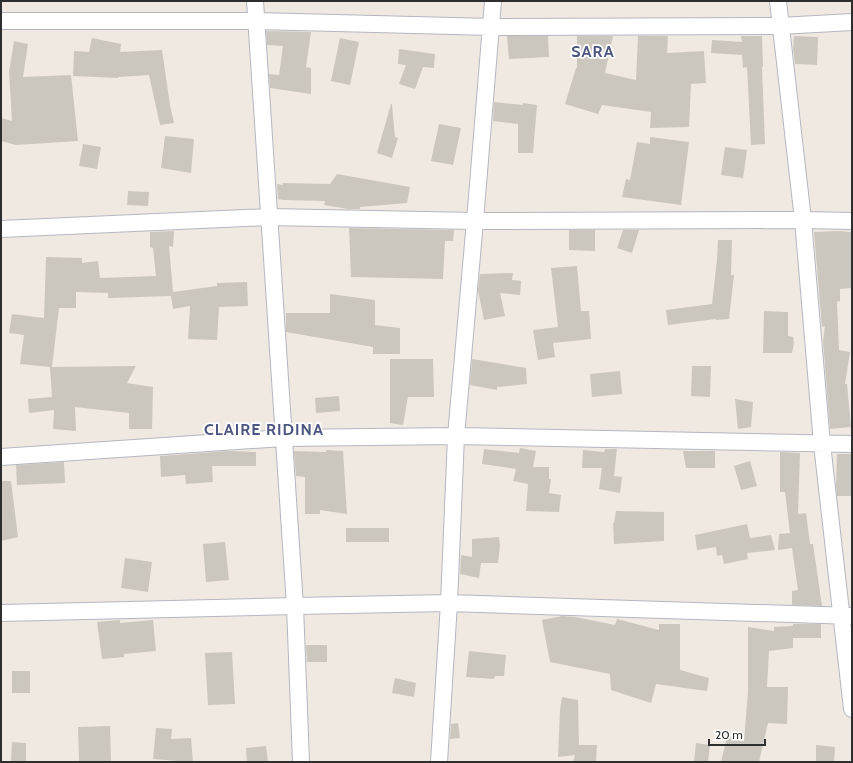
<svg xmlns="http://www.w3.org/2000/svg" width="853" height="763" font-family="Cabin,sans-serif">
	<rect width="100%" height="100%" fill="#efe9e1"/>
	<path fill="#cbc7bf" d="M266,31L311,32L306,67L311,68V94L270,88L269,74L279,75L283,46L267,45Z
		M507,36H548L549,57L509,59Z
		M577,36H613L605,73L636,80L638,36H668L667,53L704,51L706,83L691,84L689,127L650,128L651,112L602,105L598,114L565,104L576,68H577Z
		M741,36H762L763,67H762L765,144L751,145L747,67L743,68L742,55L711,53L712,40L742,42Z
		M794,36L818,37L817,65L795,64L793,48Z
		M92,38L121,44L120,52L162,50L170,105L174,123L160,125L149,75L118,77V78L73,76L74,51L89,52Z
		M340,38L359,42L350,85L331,81Z
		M14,41L28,44L23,77L71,75L78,141L16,145L1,141V118L12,121L9,72Z
		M399,49L435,54L434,68L423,67L415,89L399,84L406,65L398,64Z
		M494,102L523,105V103L537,105L533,153H518V124L493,121Z
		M391,104H392L395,137L398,138L392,158L377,153Z
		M439,124L461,128L453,165L431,161Z
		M165,136L194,139L191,173L161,168Z
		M650,137L689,142L681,205L622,197L626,179L630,180L637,142L650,144Z
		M83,144L101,147L97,169L79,166Z
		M725,147L747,150L743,178L721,175Z
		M337,174L410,187L407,203L360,207V209H348L324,205L325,201L283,200L278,199L277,184L283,185V183L330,184Z
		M128,191L149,192L148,206L127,205Z
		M349,228L454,230L453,241H445L443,279L351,277Z
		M569,230H595V251L569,250Z
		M623,230H639L632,253L617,248Z
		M174,231L173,247L169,246L173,292L217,286V283L247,282L248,306L219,307L217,340L188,339L190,306L173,309L171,296L108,298V293L76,292V308H59L52,367L136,366L127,383L153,387L152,429H129V413L75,407L76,431L53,429L54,410L29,413L28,399L52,397L50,367L20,364L24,335L9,333L12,314L44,318L46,257L82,258V263L98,261L100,278L156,276L153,248L150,247V232Z
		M838,231L852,232V288L840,289V301L837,302L839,350L850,352L845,384H847L851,427L830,429L823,341L825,326L822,327L814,232Z
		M718,240H732L731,275H734L729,319L716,320V319L668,325L666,310L712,304L717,259Z
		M577,266L581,311H589L591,339L553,343L555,357L538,360L533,330L558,327L551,268Z
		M513,273L512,280L521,281L520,295L500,293L505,316L484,320L478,291L480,274Z
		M330,294L375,300V325L400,328V354H373V347L286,332V313H330Z
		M764,311L788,312V336L793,337L794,344L792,353H763Z
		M390,359H433L434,397H408L403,425L390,423Z
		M472,359L526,368L527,384L497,387V390L470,385Z
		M692,366H711L710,397L691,396Z
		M620,371L622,394L592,397L590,374Z
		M339,396L340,411L316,413L315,398Z
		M735,399L753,402L751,427L738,429Z
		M520,448L536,451L533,467H549V479H551L549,493L561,495L559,512L526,511L528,484L513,481L516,469L482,464L484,449L519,453Z
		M605,449H617L614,476L622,477L620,493L599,489L602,468H582L583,450L604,452Z
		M326,450L343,451L347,514L320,510V514H305V477L296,476L294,451L326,452Z
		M228,451L256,452V466H212L213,482L186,484L185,475L161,477L160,456Z
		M683,451H715V468H686Z
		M780,452L800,453L798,514L806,513L810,544H813L822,606L792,605V591L798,590L792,548L778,550L779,534L790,533L785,492H780Z
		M837,454H852V496H837L836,484Z
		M750,461L757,486L741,490L734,466Z
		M64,462L65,483L17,485L16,465Z
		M1,481H11L18,537L1,541Z
		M616,511L664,512V541L614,544L613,523H614Z
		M747,524L750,538L771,535L775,550L747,553L748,559L724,564L722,555L717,556L716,547L697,550L695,535Z
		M346,528H389V542H346Z
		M499,537L500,546L498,563H481L479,578L460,574L461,555L472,557V539Z
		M225,542L229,580L206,582L203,544Z
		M125,558L152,562L148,592L121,588Z
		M562,616L575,617L615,625L617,619L659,630V624H680V670L709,678L707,691L656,684L651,703L611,690L610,674L550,662L542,620Z
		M120,620V623L153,620L156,651L124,654V657L102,659L97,622Z
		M793,624H821V638H793V637V648L769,651L767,687H788L787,724L768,723L759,762H721L727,737L744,741L748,692V627L774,631V627L793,626Z
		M306,645H327V662H307Z
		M469,651L506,655L504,676H495L494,679L466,677Z
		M232,652L235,704L208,705L205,653Z
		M12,671H30V693H12Z
		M395,678L416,683L414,697L392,693Z
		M562,697L578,700L579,745H597L596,762H573L575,755L558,757L560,710Z
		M458,723L460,738L450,739L451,724Z
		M110,726L111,762H79L78,727Z
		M156,728L172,729L171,739L191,738L193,762H178V761L153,759Z
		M12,742L26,743V762H11Z
		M696,743L710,745L708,762H694Z
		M816,745L835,747L834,762H816Z
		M266,746L268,762H247L246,748Z"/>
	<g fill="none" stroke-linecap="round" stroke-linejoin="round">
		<g stroke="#b4b7c1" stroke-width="18">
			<path id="street" d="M255,1L295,606L301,762
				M778,1L803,220L822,444L852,709
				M1,21H257L492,27L780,26L852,22
				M1,229L269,217L475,221L803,220L852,221
				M1,457L283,438L456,436L852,444
				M1,613L295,606L449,603L852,616
				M439,762L449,603L456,436L475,221L493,1"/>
		</g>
		<use href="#street" stroke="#fff" stroke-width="16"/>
	</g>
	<g text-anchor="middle" stroke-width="3.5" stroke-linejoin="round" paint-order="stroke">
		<g font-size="16" font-weight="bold" letter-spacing="1" fill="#4d5680" stroke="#fff">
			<text x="593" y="57">SARA</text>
			<text x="264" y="435">CLAIRE RIDINA</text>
		</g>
	</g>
	<rect width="853" height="763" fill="none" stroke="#2e2e2e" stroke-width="4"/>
	<path d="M709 739v6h56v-6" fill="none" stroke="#2e2e2e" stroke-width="2"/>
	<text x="715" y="739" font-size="12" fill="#2e2e2e" stroke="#ffffff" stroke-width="3" paint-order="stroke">20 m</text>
</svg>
